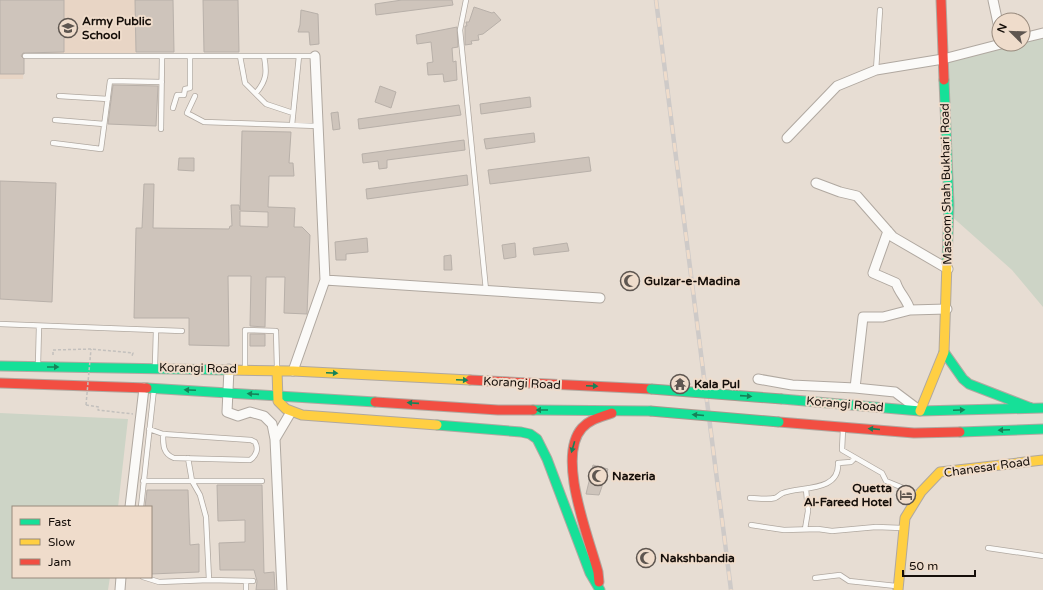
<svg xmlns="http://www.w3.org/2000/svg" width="1043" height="590" font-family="'Varela Round',sans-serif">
	<rect width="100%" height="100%" fill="#e7ddd3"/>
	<path fill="#e8d5c5" d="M0,0H135L136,56H24L23,79H0Z"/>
	<path fill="#cdd4c6" d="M1043,34V307L1012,270L949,214L943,59L1002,44H1023V39Z
		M0,413L128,419L118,507H13V577H110L108,590H0Z"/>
	<path fill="#cec4bb" stroke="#b8b0a9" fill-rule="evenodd" d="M0,0H64V52L23,53L21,56L24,59V74H0Z
		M135,0H173L174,52H136Z
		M203,0H238L239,52H204Z
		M402,0H452L453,5L376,15L375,4Z
		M474,7L492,13L494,12L501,20L483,34L478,35L479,40L471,41L472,44L465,45V26H467L466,22H469Z
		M301,10L318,14L319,44L310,45L309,32H298L300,25Z
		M457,27L458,47L452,48L453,62L456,61L457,80L444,82L443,74L428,75L427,63L433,62L431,42L417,44L416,35Z
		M113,85L158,86L156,126L108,124Z
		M380,86L396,92L391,108L375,102Z
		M530,97L531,107L481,114L480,104Z
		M459,105L461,115L359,129L358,119Z
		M338,112L340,129L333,130L331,113Z
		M242,131L291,132L289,163H293L294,176H269L268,207L295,208L294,227H302L310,235L307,314L284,313L285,277H266L265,327L250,326L251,276H228L229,346L189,345V318H134L136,228H142L144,184H154L153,228L229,229L230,226H232L231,205H239L240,210ZM240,211L268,212V227L240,226Z
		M534,133L535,142L486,149L484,139Z
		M464,140L465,150L387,160V168L379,169L378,161L363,163L362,154Z
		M589,157L591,171L490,184L488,170Z
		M179,158H194V171L178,170Z
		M467,175L468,185L367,199L366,189Z
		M0,181L56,183L52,302L0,299Z
		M367,238L368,252L346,254V260H336L335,242Z
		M515,243L516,257L504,259L502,245Z
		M567,243L569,251L534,255L533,248Z
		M451,255L452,270H444V256Z
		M250,334H265V346H250Z
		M593,465L608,469L599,495L586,494Z
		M217,485H262L264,573L274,572L275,590H256L257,581L254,570H220L219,543L245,542V520L218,521Z
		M147,490H188L190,545L199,544V572L151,574V507H145Z"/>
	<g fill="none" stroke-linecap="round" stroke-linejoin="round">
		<g stroke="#b0a8a0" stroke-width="6">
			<path id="lane" d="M466,0L460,30L486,290
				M25,56H315
				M240,56L245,83L266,104L293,113
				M876,70L880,10
				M256,93C267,80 267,72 264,56
				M59,96L108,99
				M195,96L187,113L204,122L318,126
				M173,108L177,95H184L185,89L190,88V56
				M55,120L104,124
				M292,125L299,56
				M161,129L162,56
				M53,143L101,149L110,81L162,82
				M0,324L156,330
				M38,365L39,326
				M155,365L156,330L182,331
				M245,368V330L276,331L277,368
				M149,429L163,434L251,440L255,442C259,449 256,456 250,460L174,458C163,454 163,445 163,434
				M843,429L842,450L882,473L886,481L918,494
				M188,458L192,481L200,495L206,517L209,580
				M143,481H262
				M750,498C758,498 767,500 775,498C778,497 780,494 783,493C799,486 840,493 838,463L851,462L855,458
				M141,507L154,389
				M751,525L784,530L818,529L832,531L876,527L902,528
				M805,529L808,511L806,489
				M988,548L1043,556
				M143,577L159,582L209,580L253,581
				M815,578L840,575L849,581L896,586
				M246,590V581"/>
		</g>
		<g stroke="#b0a8a0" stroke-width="11">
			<path id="street" d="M993,0L999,28
				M1023,38L1043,33
				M787,138L837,86L876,70L943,59L1001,44
				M816,183L840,192L857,196L893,237L948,269
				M888,231L873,273L896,283C899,293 907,299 910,310
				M325,280L600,298
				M229,369L227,412L238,416L250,412L264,416L272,424L275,439L282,590
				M293,371L325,280L315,56
				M758,379L792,385L855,388L863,317H883L910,310L947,309
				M855,388L895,392L919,410
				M275,439L291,412
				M130,507L144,388
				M120,590L121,577"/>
		</g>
		<g stroke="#b0a8a0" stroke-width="11">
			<path id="fast" d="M944,80L949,205L947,262
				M944,352L963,379L969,384L1031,408
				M0,366L227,370
				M147,388L375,402
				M782,399L920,411L1043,408
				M533,410L650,411
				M437,425L521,432L530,434L537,439L547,459L590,573L600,590
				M960,432L1043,429"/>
		</g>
		<g stroke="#b0a8a0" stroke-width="11">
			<path id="slow" d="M227,370L293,371L470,380
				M277,370L278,401L286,409L302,415L437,425
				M920,411L944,352L947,262
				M898,590L905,518L921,492L940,472L1043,460"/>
		</g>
		<g stroke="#b0a8a0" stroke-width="11">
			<path id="jam" d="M941,0L944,80
				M470,380L651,389
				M0,383L147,388
				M375,402L498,410H533
				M779,422L914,433L960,432
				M599,582L598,572C589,538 556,457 582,428C590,419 601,417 612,413"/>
		</g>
		<path stroke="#c3c0bd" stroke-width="1.5" stroke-dasharray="3 2" stroke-linecap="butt" d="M53,355V350L91,349L133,353L132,356
			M86,405L99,407L98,410L133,414"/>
		<use href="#lane" stroke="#fbfaf8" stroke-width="4.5"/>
		<use href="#street" stroke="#fbfaf8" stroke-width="9"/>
		<use href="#fast" stroke="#16e098" stroke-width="9"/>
		<use href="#slow" stroke="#ffcf43" stroke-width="9"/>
		<use href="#jam" stroke="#f24e42" stroke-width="9"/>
		<g stroke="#cecac8" stroke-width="4.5">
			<path id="rail" d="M656,0L731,590"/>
		</g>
		<use href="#rail" stroke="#efdccb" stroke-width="3" stroke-dasharray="9" stroke-linecap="butt"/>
		<g stroke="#ab988e" stroke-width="11" stroke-linecap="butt">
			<path id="fast-bridge" d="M651,389L782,399
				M650,411L779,422"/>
		</g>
		<path stroke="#c3c0bd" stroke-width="1.5" stroke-dasharray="3 2" stroke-linecap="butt" d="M86,405L91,349"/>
		<use href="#fast-bridge" stroke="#16e098" stroke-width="9"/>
	</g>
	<defs><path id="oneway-solid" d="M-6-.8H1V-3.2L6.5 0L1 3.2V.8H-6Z"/></defs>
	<g fill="#168258">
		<use href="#oneway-solid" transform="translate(53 367)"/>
		<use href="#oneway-solid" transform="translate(332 373) rotate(3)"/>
		<use href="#oneway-solid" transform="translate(462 380) rotate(3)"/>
		<use href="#oneway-solid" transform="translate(592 386) rotate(3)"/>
		<use href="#oneway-solid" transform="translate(190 390) rotate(-177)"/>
		<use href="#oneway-solid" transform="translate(253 394) rotate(-176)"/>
		<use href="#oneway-solid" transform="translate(746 396) rotate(4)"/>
		<use href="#oneway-solid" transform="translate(413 403) rotate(-176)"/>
		<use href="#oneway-solid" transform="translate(542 410) rotate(-180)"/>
		<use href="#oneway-solid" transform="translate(959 410) rotate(-2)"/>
		<use href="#oneway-solid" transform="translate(698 415) rotate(-175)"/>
		<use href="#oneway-solid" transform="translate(874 429) rotate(-175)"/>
		<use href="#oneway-solid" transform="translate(1004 430) rotate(178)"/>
		<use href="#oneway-solid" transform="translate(573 447) rotate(106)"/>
	</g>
	<defs>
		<g id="school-ring" transform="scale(1)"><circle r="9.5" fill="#efdccb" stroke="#5e5650" stroke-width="1.5"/><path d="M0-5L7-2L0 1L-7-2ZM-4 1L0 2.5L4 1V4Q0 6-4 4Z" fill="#5e5650"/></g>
		<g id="mosque-ring" transform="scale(1)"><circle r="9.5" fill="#efdccb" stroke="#5e5650" stroke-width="1.5"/><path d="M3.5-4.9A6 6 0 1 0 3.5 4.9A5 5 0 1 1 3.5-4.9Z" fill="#5e5650"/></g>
		<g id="temple-ring" transform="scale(1)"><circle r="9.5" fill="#efdccb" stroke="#5e5650" stroke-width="1.5"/><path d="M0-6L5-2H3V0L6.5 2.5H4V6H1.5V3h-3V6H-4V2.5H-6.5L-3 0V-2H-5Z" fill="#5e5650"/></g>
		<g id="hotel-ring" transform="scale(1)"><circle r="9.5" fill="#efdccb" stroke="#5e5650" stroke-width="1.5"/><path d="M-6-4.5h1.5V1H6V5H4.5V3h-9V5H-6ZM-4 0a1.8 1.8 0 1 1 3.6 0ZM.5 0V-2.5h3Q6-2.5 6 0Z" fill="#5e5650"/></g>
	</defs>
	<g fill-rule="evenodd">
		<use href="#school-ring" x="68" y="28"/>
		<use href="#mosque-ring" x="630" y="281"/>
		<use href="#temple-ring" x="680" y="384"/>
		<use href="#mosque-ring" x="598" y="476"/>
		<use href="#hotel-ring" x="906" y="495"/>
		<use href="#mosque-ring" x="646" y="558"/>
	</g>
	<g text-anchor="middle" stroke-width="4" stroke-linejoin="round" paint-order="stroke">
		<g font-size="12" font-weight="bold" fill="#150e09" stroke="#efdccb" text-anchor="start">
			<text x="82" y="25">Army Public<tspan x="82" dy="14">School</tspan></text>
			<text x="644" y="285">Gulzar-e-Madina</text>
			<text x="694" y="388">Kala Pul</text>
			<text x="612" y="480">Nazeria</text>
			<text x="892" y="492" text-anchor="end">Quetta<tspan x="892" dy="14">Al-Fareed Hotel</tspan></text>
			<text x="660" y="562">Nakshbandia</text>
		</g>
		<g font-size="12" fill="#150e09" stroke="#efdccb">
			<text transform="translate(946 184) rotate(-91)" y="4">Masoom Shah Bukhari Road</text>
			<text transform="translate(198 368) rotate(1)" y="4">Korangi Road</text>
			<text transform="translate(522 383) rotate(3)" y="4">Korangi Road</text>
			<text transform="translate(845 404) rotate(5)" y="4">Korangi Road</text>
			<text transform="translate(987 467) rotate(-8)" y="4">Chanesar Road</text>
		</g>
	</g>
	<rect x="12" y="506" width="140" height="72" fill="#efdccb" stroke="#988a7d"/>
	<rect x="20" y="519" width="20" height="6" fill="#16e098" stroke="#988a7d"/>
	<text x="48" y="526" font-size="12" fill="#150e09">Fast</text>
	<rect x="20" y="539" width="20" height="6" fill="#ffcf43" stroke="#988a7d"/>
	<text x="48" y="546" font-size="12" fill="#150e09">Slow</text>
	<rect x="20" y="559" width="20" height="6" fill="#f24e42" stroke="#988a7d"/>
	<text x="48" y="566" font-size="12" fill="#150e09">Jam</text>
	<g transform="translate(1011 32) rotate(293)"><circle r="19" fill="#efdccb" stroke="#988a7d"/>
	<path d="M0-3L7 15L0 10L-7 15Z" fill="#5e5650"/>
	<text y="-6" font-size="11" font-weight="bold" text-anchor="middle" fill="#150e09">N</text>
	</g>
	<path d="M903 570v6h72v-6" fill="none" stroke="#150e09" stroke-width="2"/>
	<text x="909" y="570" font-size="12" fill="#150e09" stroke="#efdccb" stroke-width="3" paint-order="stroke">50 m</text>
</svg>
